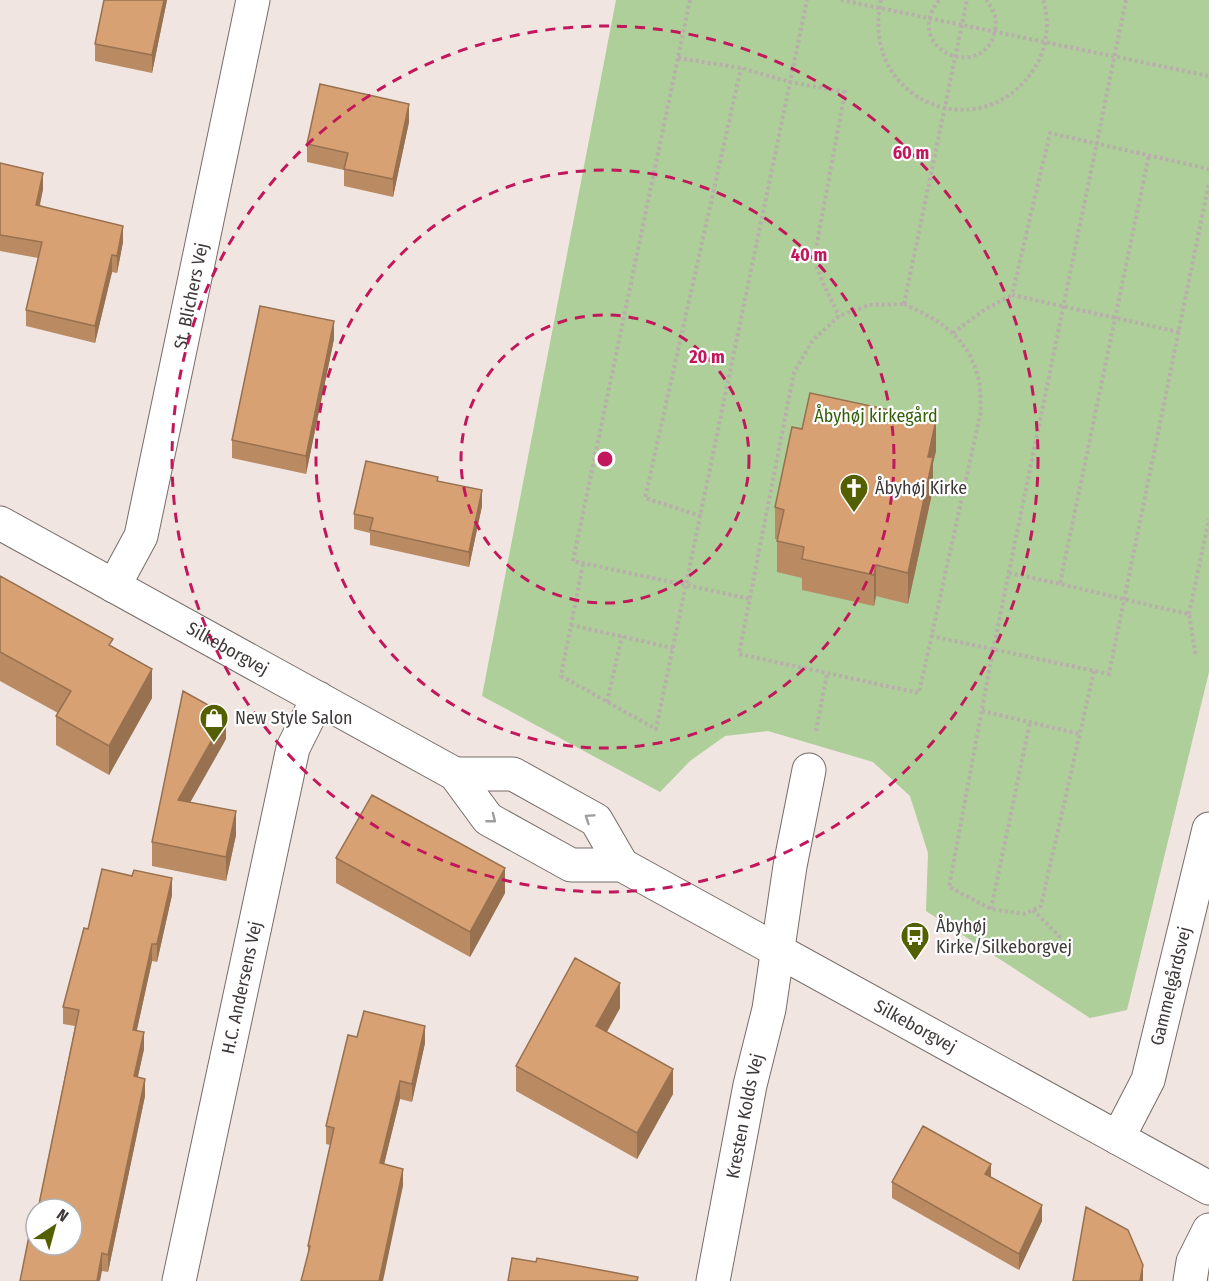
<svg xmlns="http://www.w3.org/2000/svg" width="1209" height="1281" font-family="'Fira Sans Condensed',sans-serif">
	<rect width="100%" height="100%" fill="#f0e5e0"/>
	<path fill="#aece9a" d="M616,0H1209V672L1127,1010L1090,1018L926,911L928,853L910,796L873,762L768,731L725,736L690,761L660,792L482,696Z"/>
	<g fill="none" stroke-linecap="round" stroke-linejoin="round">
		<g stroke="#766c68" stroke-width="35">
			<g id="minor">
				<path id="s1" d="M0,523L455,774L488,819L571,865H622L1209,1188"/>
				<path id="s2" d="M114,586L141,536L253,0"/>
				<path d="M455,774H513L596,820L622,865"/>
				<path id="s3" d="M1118,1138L1148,1080L1209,829"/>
				<path id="s4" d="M179,1281L293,748L318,698"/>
				<path id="s5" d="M713,1281L750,1085L769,1009L790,866L809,770"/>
				<path d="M1190,1281L1193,1262L1209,1230"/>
			</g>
		</g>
		<path stroke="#b8afab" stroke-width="4" stroke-dasharray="3 3" stroke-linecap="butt" d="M690,0L573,561L751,599
			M841,0L1209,76
			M881,0C858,104 988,153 1038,62C1047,44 1050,19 1043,0
			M939,0C900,50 985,84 995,30C998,18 993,9 986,0
			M678,58L741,68L790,82L845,92L814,259L823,283L839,316
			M904,304C938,320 965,334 977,373C981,384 980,399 981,411L919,693L739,654L794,372L813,340L839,316L869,305Z
			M904,304L967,0
			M1179,332L1012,295L1050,133L1209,169
			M953,333L984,310L1012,295
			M701,516L645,498L741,68
			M583,564L561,676L656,729L807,0
			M1009,573C1069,585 1128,601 1189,614L1196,657
			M1060,583L1149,155
			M1189,614L1209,519
			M571,625L673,648
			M931,636L1109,674L1209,182
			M1094,671L1041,906L1024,914L991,909L949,887L993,650L1126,0
			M607,702L622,636
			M982,711L1080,734
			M816,731L827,674
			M991,909L1030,722
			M1033,910L1061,938"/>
		<use href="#minor" stroke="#fff" stroke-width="33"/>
	</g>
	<path fill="#ba8a63" d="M167,0L152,73L95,61V44Z
		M409,122L393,197L344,186V170L307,162V144Z
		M0,163L43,189L40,205L123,242L117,273L112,272L95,343L26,326V310L38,258L0,251Z
		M334,339L306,474L232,458V440Z
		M936,451L933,463V489L908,604L876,596L874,606L802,590V578L777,572V539H775V507Z
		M438,481L482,506L469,567L370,545V533L354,529V514Z
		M0,576L113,647L152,698L109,775L56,745V716L58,713L0,681Z
		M226,739L190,802L236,835L226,881L152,866V842Z
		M336,858L505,893L470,957L336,883Z
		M172,895L157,962L152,961L137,1030L144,1049L138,1077L145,1096L108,1272L102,1271L32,1237L75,1026L63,1024V1007L88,929Z
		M620,1008L607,1032L673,1094L637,1159L516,1091V1066Z
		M357,1037L425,1043L412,1102L400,1099L384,1164L403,1186L308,1253V1246L330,1145L326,1144V1126Z
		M991,1178L1042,1221L1019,1270L892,1198V1182Z"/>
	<path fill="#977150" d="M164,0H167L152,73V55Z
		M409,104V122L393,197V179Z
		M43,173V189L36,221V205Z
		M123,226V242L117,273V256Z
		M112,255V272L95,343V326Z
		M334,321V339L306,474V456Z
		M936,420V451L933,463V489L908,604V573L928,457Z
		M482,490V506L469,567V552Z
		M876,565V596L874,606V575Z
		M152,669V698L109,775V746Z
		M226,715V739L178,824V800Z
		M236,811V835L226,881V857Z
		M505,868V893L470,957V932Z
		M172,878V895L157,962V944Z
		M152,944V961L133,1047V1030Z
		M620,983V1008L596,1051V1026Z
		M425,1026V1043L412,1102V1084Z
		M144,1032V1049L134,1093V1076Z
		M673,1069V1094L637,1159V1133Z
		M145,1079V1096L108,1272V1255Z
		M400,1081V1099L380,1181V1163Z
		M991,1164V1180L985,1174Z
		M403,1169V1186L383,1281H379Z
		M1042,1205V1221L1019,1270V1254Z
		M102,1253V1271L100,1281H97Z
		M1143,1265V1281H1140Z"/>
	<path fill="#d8a173" stroke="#977150" stroke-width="1.5" d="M104,0H164L152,55L95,44Z
		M320,84L409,104L393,179L344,169L348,153L307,144Z
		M0,163L43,173L36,205L123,226L117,256L112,255L95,326L26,310L42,242L0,235Z
		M260,306L334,321L306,456L232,440Z
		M810,393L936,420L928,457H933L908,573L876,565L874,575L802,559L804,547L777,541L784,510L775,507L792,427L802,429Z
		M366,461L438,477L437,481L482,490L469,552L370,530L373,518L354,514Z
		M0,576L113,639L109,645L152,669L109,746L56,716L71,691L0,652Z
		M183,691L226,715L178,800L236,811L226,857L152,842Z
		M372,795L505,868L470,932L336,858Z
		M102,869L132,876L134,870L172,878L157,944H152L133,1030L144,1032L134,1076L145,1079L108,1255L102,1253L97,1281H20L29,1236L32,1237L36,1218V1245H72V1209H38L79,1010L63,1007L84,928L88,929Z
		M575,958L620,983L596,1026L673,1069L637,1133L516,1066Z
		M364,1011L425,1026L412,1084L400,1081L380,1163L403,1169L379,1281H301L310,1246H308L334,1128L326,1126L348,1035L357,1037Z
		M923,1126L991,1164L985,1174L1042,1205L1019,1254L892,1182Z
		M1086,1207L1128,1230L1143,1265L1140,1281H1073Z
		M512,1258L536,1262L537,1258L638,1277L637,1281H508Z"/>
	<defs><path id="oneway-chevron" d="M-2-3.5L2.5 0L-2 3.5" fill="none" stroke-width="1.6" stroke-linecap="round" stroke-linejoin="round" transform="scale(1.5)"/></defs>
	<g stroke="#9f9c9c">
		<use href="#oneway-chevron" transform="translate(589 818) rotate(-146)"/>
		<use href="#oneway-chevron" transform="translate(492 819) rotate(38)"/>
	</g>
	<g fill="none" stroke="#c2185b" stroke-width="3" stroke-dasharray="10 8">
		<circle cx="605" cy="459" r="144"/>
		<circle cx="605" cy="459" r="289"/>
		<circle cx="605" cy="459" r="433"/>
	</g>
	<defs>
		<g id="church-pin" transform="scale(1.5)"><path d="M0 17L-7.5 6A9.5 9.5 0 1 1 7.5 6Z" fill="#546000" stroke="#fff"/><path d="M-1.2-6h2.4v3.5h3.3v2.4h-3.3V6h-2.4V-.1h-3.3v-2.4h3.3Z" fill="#fff"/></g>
		<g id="shop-pin" transform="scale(1.5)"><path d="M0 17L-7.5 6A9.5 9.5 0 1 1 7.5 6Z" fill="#546000" stroke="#fff"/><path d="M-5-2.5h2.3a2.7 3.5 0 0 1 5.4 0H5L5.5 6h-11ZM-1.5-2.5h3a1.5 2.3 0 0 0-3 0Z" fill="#fff"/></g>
		<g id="bus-pin" transform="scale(1.5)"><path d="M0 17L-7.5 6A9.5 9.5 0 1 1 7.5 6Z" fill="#546000" stroke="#fff"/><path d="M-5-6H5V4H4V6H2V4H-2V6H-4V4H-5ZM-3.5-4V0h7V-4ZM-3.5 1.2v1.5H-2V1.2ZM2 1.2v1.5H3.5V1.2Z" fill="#fff"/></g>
	</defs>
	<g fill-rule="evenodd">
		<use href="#church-pin" x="854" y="488"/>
		<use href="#shop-pin" x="214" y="718"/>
		<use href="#bus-pin" x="915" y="936"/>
	</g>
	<g text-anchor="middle" stroke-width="4.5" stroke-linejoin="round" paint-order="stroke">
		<g font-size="18" fill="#3f3a39" stroke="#fff">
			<text dy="6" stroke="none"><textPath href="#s2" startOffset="302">St. Blichers Vej</textPath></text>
			<text dy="6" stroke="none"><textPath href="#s1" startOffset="260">Silkeborgvej</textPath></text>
			<text dy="6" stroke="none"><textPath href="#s3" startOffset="162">Gammelgårdsvej</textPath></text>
			<text dy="6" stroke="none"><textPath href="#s4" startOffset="300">H.C. Andersens Vej</textPath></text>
			<text dy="6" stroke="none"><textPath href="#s1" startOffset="1056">Silkeborgvej</textPath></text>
			<text dy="6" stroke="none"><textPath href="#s5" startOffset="168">Kresten Kolds Vej</textPath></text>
		</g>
		<g font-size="18" fill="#345f09" stroke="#fff">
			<text x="876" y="422">Åbyhøj kirkegård</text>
		</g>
		<g font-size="18" fill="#3f3a39" stroke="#fff" text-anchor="start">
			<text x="875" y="494">Åbyhøj Kirke</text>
			<text x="235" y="724">New Style Salon</text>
			<text x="936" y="932">Åbyhøj<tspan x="936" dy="21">Kirke/Silkeborgvej</tspan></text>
		</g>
	</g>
	<circle cx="605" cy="459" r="9" fill="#c2185b" stroke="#fff" stroke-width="3"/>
	<g font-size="18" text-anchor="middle" font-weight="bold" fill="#c2185b" stroke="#fff" stroke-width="4.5" stroke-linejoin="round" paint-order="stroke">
		<text x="911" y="159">60 m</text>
		<text x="809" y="261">40 m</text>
		<text x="707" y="363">20 m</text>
	</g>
	<g transform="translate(54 1227) rotate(36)"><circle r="28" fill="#ffffff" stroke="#b2b0b0" stroke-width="1.5"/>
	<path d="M0-4.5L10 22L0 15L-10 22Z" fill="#546000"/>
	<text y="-9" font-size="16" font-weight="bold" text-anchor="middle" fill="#3f3a39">N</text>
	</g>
</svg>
